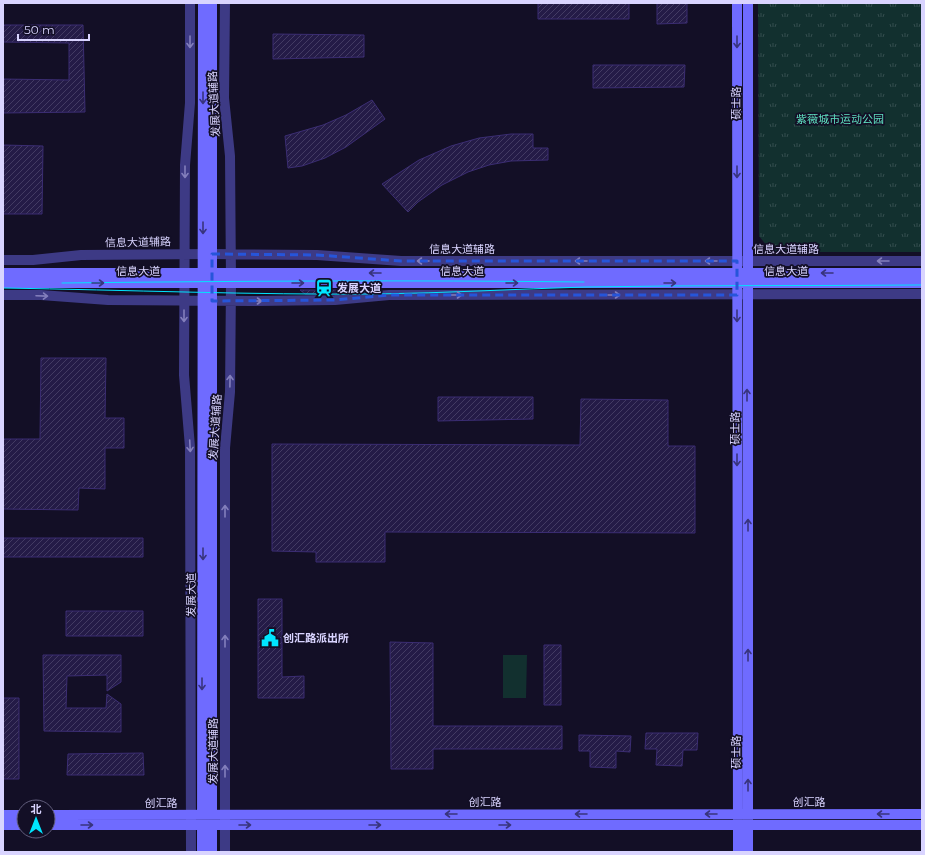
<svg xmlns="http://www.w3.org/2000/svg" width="925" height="855" font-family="Montserrat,'Noto Sans SC',sans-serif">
	<defs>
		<pattern id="grass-tufts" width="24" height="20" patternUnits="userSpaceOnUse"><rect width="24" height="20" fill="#12302f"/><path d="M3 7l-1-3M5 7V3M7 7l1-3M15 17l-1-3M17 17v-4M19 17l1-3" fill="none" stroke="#344d4e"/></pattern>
		<pattern id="building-hatch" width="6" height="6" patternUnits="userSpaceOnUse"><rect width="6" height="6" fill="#241b47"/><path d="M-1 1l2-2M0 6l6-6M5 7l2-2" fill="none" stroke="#433b63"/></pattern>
	</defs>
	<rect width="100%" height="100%" fill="#130f26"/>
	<path fill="url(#grass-tufts)" d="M758,3H922V252H772L759,236Z"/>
	<path fill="#12302f" d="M503,655H527L526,698H503Z"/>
	<path fill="url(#building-hatch)" stroke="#3b2d73" d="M538,3H629V19H538Z
		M657,3H687V23L657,24Z
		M3,25H83L85,112L3,113V79L69,80V43L3,42Z
		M273,34L364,35V57L273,59Z
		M593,65H685L684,87L593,88Z
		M372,100L385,119L346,147L325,158L302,166L288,168L285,136L323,125L346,115Z
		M511,134H533V148H548V160L511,161L489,165L468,172L442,185L418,202L408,212L382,184L419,160L451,146L479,138Z
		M3,145L43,146L42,214H3Z
		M300,290H356L355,292L335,294H305Z
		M41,358H106L105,418H124V448H105V489L79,488L78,510L3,509V439H40Z
		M438,397H533V419L438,421Z
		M581,399L668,400V446H695V533L385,532V562H316V552L272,551V444L580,445Z
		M3,538H143V557H3Z
		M258,599H282V677L304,676V698H258Z
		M66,611H143V636H66Z
		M390,642L433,643V726H562V749H433V769H391Z
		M544,645H561V705H544Z
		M43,655H121V682L107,691V675L67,676L66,708H106L107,694L121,704V732L44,731Z
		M3,698H19V779H3Z
		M646,733H698L697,750H683L682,766L656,765L657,749H645Z
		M579,735L631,736L630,752L616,751V768L590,767V751H579Z
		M143,753L144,775H67L68,754Z"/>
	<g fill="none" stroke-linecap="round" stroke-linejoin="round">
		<path stroke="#3d3a85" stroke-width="10" d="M190,3V103L185,165L184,375L190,447L191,852
			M225,3L224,98L230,156L231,283L230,392L225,448V852
			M3,260H33L81,255L212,254L317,255L401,261H922
			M3,295H41L108,300L252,301L335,300L389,295L922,294"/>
		<path stroke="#6f6bff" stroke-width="10" d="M212,3V852
			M737,3L738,852
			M748,3V852
			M3,273H922
			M3,283H922
			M3,815H24
			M48,815L922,814
			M3,825H24
			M48,825H922
			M202,852L203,3"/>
		<path stroke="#00e5ff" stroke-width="1" d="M62,283C236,281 410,280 584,282
			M3,288C128,290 252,295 377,294C446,293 516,289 585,287C697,285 810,286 922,285"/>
	</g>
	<defs><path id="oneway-shaft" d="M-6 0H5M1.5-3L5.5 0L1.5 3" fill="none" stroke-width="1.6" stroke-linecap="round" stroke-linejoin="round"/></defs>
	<g stroke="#837fbc">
		<use href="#oneway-shaft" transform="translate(190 42) rotate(90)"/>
		<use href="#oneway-shaft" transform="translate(185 172) rotate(90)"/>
		<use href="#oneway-shaft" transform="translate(423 261) rotate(180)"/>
		<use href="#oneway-shaft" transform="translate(581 261) rotate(180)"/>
		<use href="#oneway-shaft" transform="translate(711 261) rotate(180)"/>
		<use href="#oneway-shaft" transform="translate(883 261) rotate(180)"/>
		<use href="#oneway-shaft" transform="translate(456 295)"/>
		<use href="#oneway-shaft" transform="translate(614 295)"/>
		<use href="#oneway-shaft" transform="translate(42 296) rotate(2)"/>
		<use href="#oneway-shaft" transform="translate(256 301)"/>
		<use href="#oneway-shaft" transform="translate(184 316) rotate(90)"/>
		<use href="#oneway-shaft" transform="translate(230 381) rotate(-89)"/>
		<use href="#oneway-shaft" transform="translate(190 446) rotate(87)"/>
		<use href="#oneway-shaft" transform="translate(225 511) rotate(-90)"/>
		<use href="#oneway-shaft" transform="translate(225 641) rotate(-90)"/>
		<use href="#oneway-shaft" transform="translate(225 771) rotate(-90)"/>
	</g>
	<g stroke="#38347d">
		<use href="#oneway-shaft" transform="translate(737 42) rotate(90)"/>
		<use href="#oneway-shaft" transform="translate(203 98) rotate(90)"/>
		<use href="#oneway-shaft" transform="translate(737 172) rotate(90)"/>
		<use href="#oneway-shaft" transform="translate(203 228) rotate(90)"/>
		<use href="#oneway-shaft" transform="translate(375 273) rotate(-180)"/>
		<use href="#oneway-shaft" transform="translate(827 273) rotate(180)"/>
		<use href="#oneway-shaft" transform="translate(98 283)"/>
		<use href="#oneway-shaft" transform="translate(298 283)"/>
		<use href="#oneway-shaft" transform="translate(512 283)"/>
		<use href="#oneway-shaft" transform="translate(670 283)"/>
		<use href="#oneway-shaft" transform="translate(737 316) rotate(90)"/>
		<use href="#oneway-shaft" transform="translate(747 395) rotate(-90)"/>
		<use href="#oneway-shaft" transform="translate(737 460) rotate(90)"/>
		<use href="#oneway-shaft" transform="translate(748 525) rotate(-90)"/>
		<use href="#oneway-shaft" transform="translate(203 554) rotate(90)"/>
		<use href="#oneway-shaft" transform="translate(748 655) rotate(-90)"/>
		<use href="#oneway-shaft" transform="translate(202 684) rotate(90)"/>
		<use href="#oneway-shaft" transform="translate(748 785) rotate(-90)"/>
		<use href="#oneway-shaft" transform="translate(451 814) rotate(180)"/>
		<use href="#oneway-shaft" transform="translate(581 814) rotate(180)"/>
		<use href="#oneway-shaft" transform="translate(711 814) rotate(180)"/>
		<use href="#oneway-shaft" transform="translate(883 814) rotate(-180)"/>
		<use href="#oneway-shaft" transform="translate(87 825)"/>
		<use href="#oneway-shaft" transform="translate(245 825)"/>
		<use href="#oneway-shaft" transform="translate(375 825)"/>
		<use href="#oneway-shaft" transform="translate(505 825)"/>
	</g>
	<path fill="none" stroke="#2655da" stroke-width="3" stroke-dasharray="8 5" stroke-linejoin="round" d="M212,254L317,255L401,261H737V295H389L335,300L212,301Z"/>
	<defs>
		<g id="station-bare" transform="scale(1.38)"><path d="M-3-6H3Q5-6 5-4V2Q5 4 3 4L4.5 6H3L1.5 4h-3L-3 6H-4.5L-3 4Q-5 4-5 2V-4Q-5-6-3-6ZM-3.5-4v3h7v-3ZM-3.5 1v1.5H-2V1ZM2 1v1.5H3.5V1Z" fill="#00e5ff" stroke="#130f26" stroke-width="2.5" paint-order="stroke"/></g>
		<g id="civic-bare" transform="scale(1.38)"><path d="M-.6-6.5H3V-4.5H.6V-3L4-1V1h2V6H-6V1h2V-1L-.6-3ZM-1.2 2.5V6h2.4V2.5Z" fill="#00e5ff" stroke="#130f26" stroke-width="2.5" paint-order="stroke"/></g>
	</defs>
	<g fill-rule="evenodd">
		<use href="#station-bare" x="324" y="288"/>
		<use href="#civic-bare" x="270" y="638"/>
	</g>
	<g text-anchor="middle" stroke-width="3.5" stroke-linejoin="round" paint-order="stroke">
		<g font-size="11" fill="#d9d4ff" stroke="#130f26">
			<text transform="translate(736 103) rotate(-90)" y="4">硕士路</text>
			<text transform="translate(214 104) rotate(-93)" y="4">发展大道辅路</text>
			<text transform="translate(138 242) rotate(-1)" y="4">信息大道辅路</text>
			<text x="462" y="253">信息大道辅路</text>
			<text x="786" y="253">信息大道辅路</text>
			<text x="138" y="275">信息大道</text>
			<text x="462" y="275">信息大道</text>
			<text x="786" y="275">信息大道</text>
			<text transform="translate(215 427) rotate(-86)" y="4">发展大道辅路</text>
			<text transform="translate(735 428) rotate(-90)" y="4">硕士路</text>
			<text transform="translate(191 595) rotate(-90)" y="4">发展大道</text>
			<text transform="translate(213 751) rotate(-90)" y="4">发展大道辅路</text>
			<text transform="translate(736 752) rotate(-90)" y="4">硕士路</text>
			<text x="485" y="806">创汇路</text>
			<text x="809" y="806">创汇路</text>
			<text x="161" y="807">创汇路</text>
		</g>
		<g font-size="11" fill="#5fe0c0" stroke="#130f26">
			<text x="840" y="123">紫薇城市运动公园</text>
		</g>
		<g font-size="11" font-weight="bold" fill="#d9d4ff" stroke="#130f26" text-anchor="start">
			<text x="337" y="292">发展大道</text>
			<text x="283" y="642">创汇路派出所</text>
		</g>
	</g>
	<rect width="925" height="855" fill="none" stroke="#d9d4ff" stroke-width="8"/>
	<g transform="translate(36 819)"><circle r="19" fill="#130f26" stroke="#625e7d"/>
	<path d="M0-3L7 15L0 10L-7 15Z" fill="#00e5ff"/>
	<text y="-6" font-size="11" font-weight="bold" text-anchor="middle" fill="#d9d4ff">北</text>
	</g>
	<path d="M18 34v6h71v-6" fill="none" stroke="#d9d4ff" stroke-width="2"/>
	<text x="24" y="34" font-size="12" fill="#d9d4ff" stroke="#130f26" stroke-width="3" paint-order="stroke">50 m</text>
</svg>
